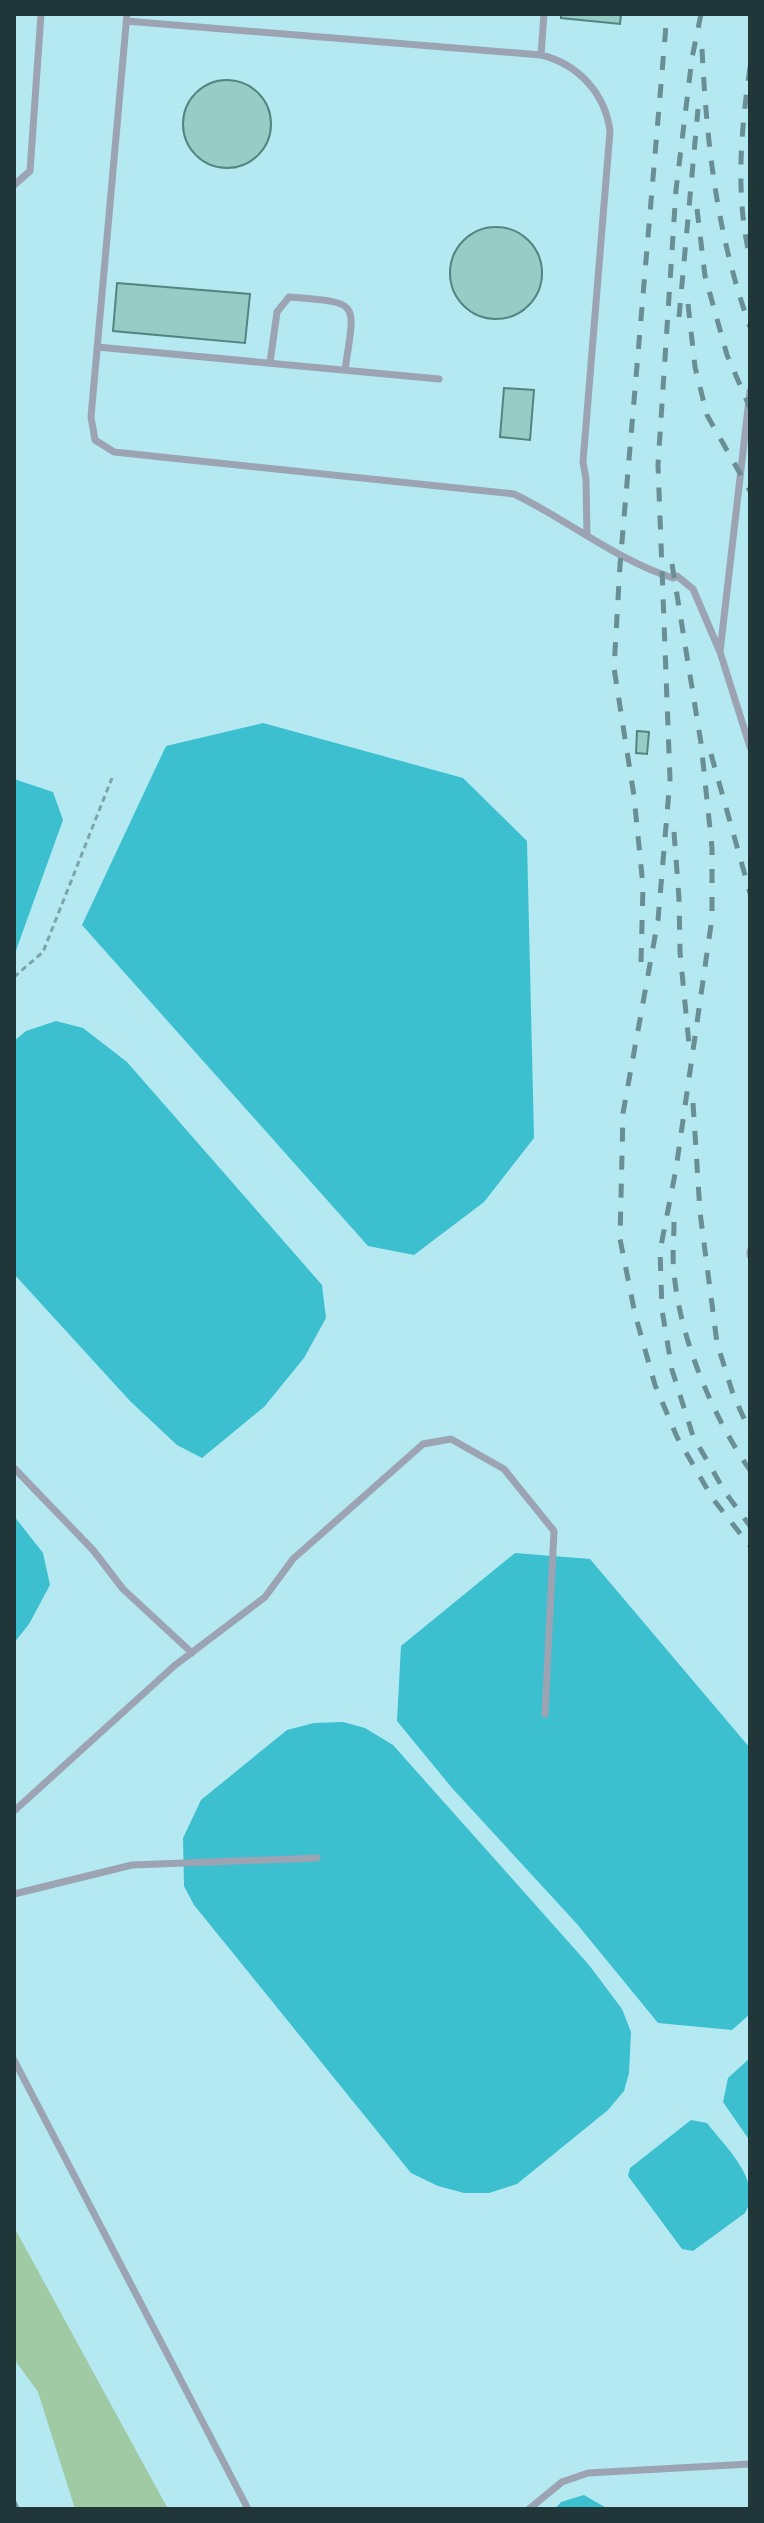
<svg xmlns="http://www.w3.org/2000/svg" width="764" height="2523" font-family="'PT Sans Narrow',sans-serif">
	<rect width="100%" height="100%" fill="#b4e9f1"/>
	<path fill="#a0caa4" d="M14,2227L168,2509H75L38,2392L14,2359Z"/>
	<path fill="#3cbfcf" d="M263,723L463,778L527,841L534,1138L484,1202L414,1255L368,1246L82,925L166,746Z
		M14,779L53,792L63,820L14,956Z
		M56,1021L83,1028L127,1062L322,1285L326,1318L304,1358L264,1407L202,1458L177,1445L130,1401L14,1274V1041L26,1031Z
		M14,1516L43,1553L50,1585L29,1624L14,1643Z
		M515,1553L590,1559L750,1748V2014L732,2030L658,2023L577,1924L452,1788L397,1721L401,1646Z
		M343,1722L365,1728L393,1745L589,1965L622,2009L631,2032L629,2073L624,2091L608,2110L517,2184L489,2193H464L438,2186L411,2173L194,1905L184,1886L183,1838L201,1800L287,1730L314,1723Z
		M750,2058V2141L723,2102L728,2078Z
		M691,2120L707,2123C725,2147 764,2181 745,2213L693,2251L682,2249L628,2176L630,2168Z
		M584,2495L608,2509H555L561,2502Z"/>
	<path fill="#97cbc5" stroke="#52857f" stroke-width="2" d="M561,14H621L620,24L561,18Z
		M183 124a44 44 0 1 1 88 0a44 44 0 1 1-88 0Z
		M450 273a46 46 0 1 1 92 0a46 46 0 1 1-92 0Z
		M117,283L250,294L245,343L113,331Z
		M504,388L534,390L530,440L500,437Z
		M637,731L649,732L647,754L636,753Z"/>
	<g fill="none" stroke-linecap="round" stroke-linejoin="round">
		<path stroke="#7ca4aa" stroke-width="3" stroke-dasharray="6 4" stroke-linecap="butt" d="M14,977L43,952L112,778"/>
		<path stroke="#9ca3b3" stroke-width="7" d="M127,14L91,417L95,440L114,452L514,494C568,520 616,560 673,578L677,576L693,589L720,652
			M544,14L541,55C578,64 605,93 610,131L583,462L586,479L587,536
			M126,21L541,55
			M14,185L30,171L41,14
			M97,347L439,379
			M270,363L277,312L289,297C362,303 355,300 345,370
			M750,391L720,652L750,747
			M750,1251V1255
			M14,1468L93,1550L123,1589L192,1653
			M14,1811L174,1666L265,1597L293,1559L423,1444L451,1439L504,1469L554,1531L545,1714
			M14,1894L132,1865L317,1858
			M14,2060L248,2509
			M529,2509L562,2482L588,2473L750,2464"/>
		<path stroke="#698e94" stroke-width="5" stroke-dasharray="14 14" stroke-linecap="butt" d="M701,14L692,58L676,190L658,465L670,779L658,920L623,1113L620,1239L635,1314L655,1385L677,1437L713,1499L750,1546
			M702,49C707,147 717,235 750,327
			M750,67C741,131 735,195 750,258
			M697,209L705,276L727,355L750,408
			M688,304L695,367L707,415L750,491
			M679,317L698,109
			M672,564L701,743L712,848V918L676,1169L660,1251L662,1310L672,1370L693,1436L725,1492L750,1526
			M711,754L750,893
			M674,832L679,898L680,952L689,1044
			M641,962L643,886L634,796L614,668L620,565L667,14
			M693,1103L700,1212L717,1343L733,1394L750,1432
			M674,1222C674,1238 672,1256 674,1272C679,1336 713,1418 750,1470
			M14,2502L17,2509"/>
	</g>
	<rect width="764" height="2523" fill="none" stroke="#213639" stroke-width="32"/>
</svg>
